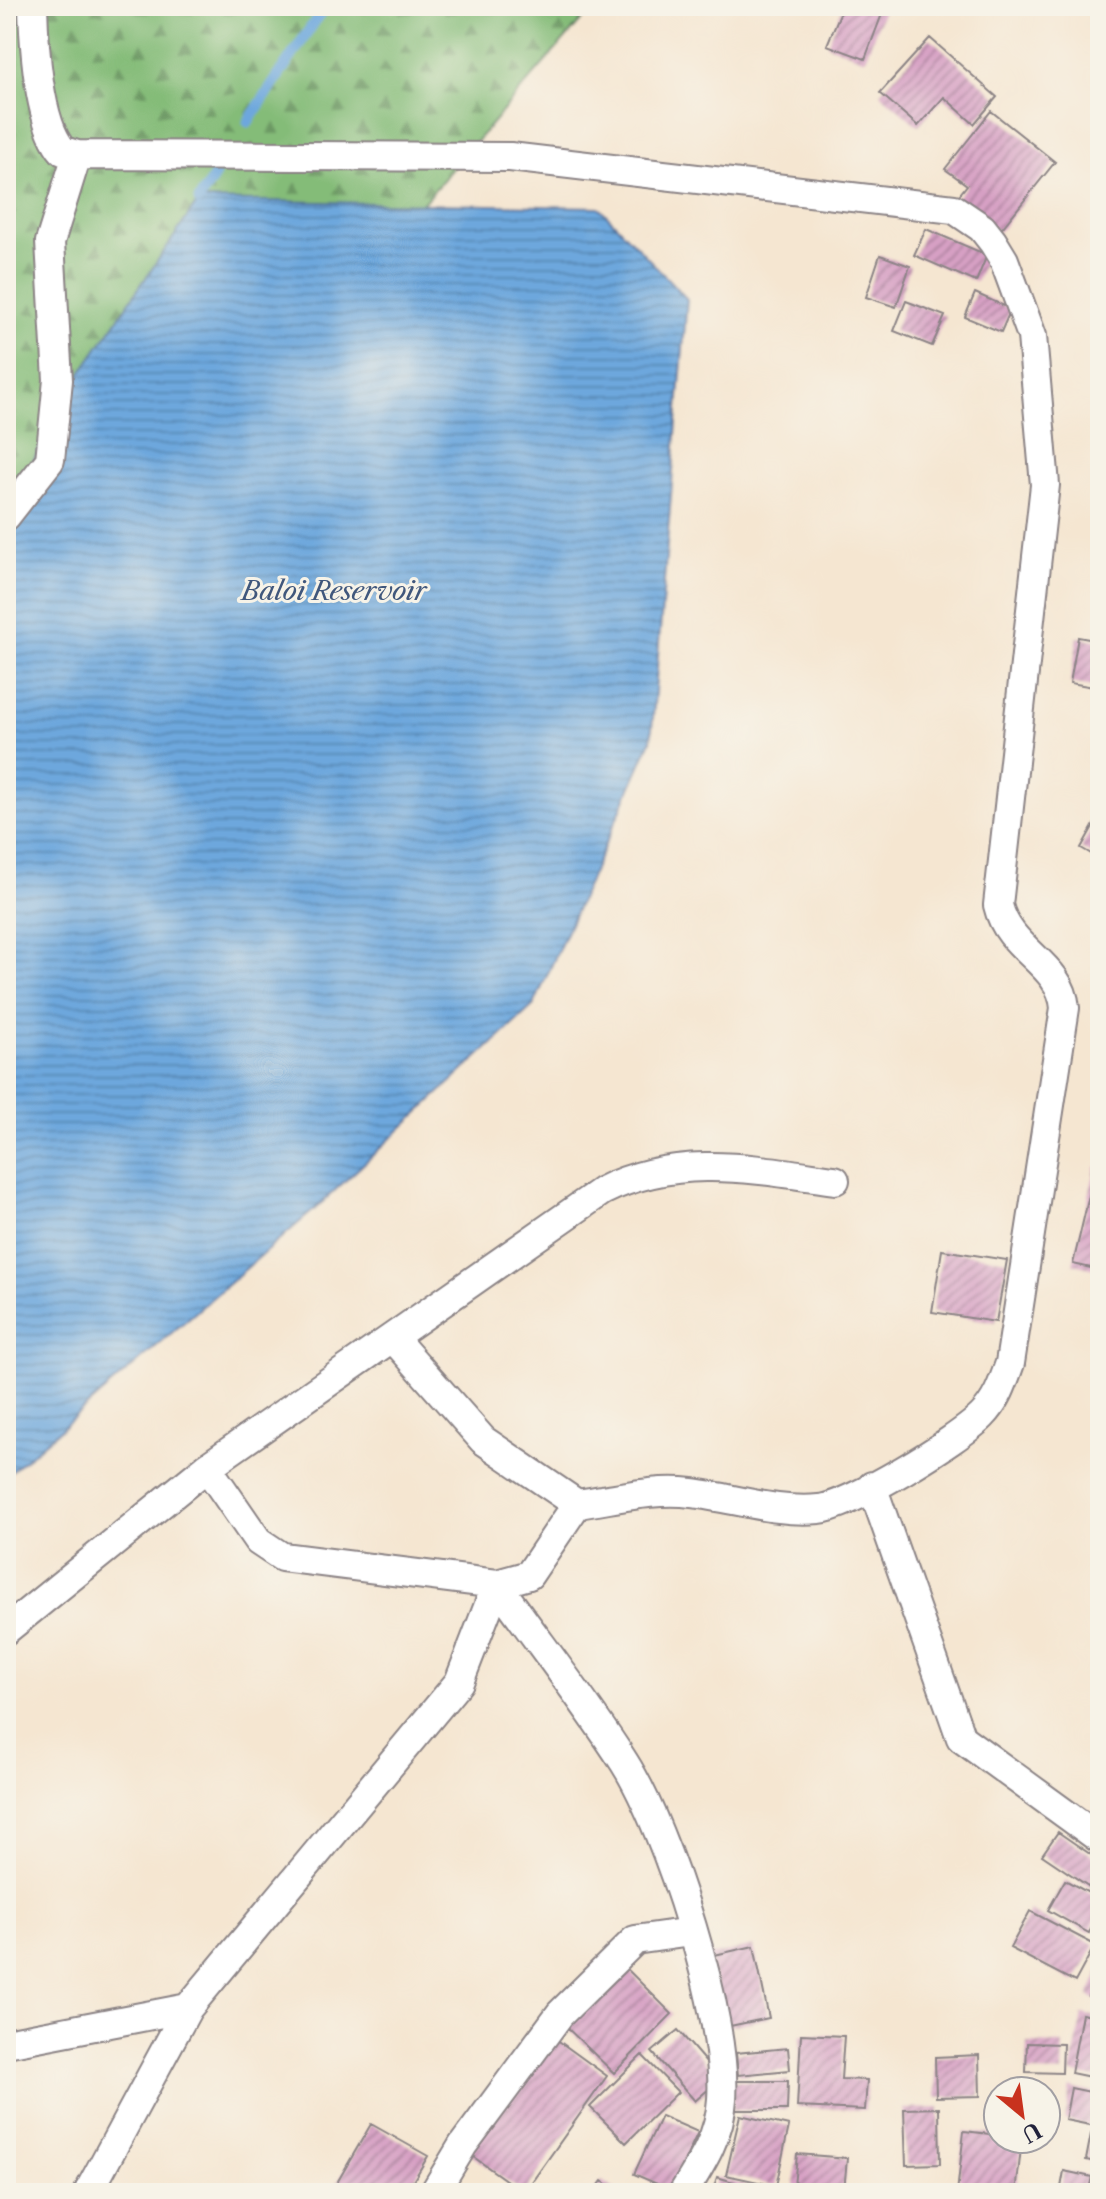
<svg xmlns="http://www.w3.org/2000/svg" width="1106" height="2199" font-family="'Libre Caslon Text',serif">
	<defs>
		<pattern id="forest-firs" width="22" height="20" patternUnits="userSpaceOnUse" patternTransform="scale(2)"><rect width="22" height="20" fill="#84bc78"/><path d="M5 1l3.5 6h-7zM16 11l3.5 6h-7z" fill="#6c9864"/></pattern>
		<pattern id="water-rules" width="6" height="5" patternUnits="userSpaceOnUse" patternTransform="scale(2)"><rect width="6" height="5" fill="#6da7dd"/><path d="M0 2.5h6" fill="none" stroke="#5988b4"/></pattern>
		<pattern id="building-hatch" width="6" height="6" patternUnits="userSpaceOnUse" patternTransform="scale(2)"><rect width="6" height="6" fill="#d7a0c4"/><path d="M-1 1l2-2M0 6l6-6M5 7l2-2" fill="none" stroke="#ae82a0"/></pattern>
	</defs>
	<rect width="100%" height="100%" fill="#f7f3e8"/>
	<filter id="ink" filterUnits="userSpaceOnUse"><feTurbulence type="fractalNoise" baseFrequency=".0125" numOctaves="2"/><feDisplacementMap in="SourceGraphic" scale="16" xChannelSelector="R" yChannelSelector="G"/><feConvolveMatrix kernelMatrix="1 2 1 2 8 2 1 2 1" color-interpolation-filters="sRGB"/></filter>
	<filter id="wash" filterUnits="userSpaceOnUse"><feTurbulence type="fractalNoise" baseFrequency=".006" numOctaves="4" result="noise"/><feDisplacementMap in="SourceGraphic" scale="32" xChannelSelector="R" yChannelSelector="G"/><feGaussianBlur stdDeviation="1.8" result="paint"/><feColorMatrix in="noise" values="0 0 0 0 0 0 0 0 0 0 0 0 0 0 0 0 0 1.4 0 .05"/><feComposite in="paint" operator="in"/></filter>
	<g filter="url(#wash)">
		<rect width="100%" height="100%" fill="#f5e6d1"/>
		<path fill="url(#forest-firs)" stroke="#536f5a" stroke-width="2" d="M6,6H594L422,204L199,201L6,514Z"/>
		<path fill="url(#water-rules)" stroke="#48648c" stroke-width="2" d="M199,200L599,207L687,299L651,741L534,1005L316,1208L6,1476V514L70,389Z"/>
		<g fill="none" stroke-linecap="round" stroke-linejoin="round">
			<path stroke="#6da7dd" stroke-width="11" d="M248,122L325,6
				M199,200L215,175"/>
		</g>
		<g id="blocks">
			<path fill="url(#building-hatch)" d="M843,6H885L865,59L827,45Z
				M930,38L997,97L974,124L944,97L918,126L880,93Z
				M991,111L1055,162L999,232L956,199L967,185L945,169Z
				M926,229L987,255L976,282L914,255Z
				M880,255L910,266L896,307L866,297Z
				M975,293L1011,309L1001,332L965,317Z
				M906,301L945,316L932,346L894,331Z
				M1078,637L1100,641V688L1070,683Z
				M1100,814V859L1081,848Z
				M1096,1166L1100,1167V1270L1073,1264Z
				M942,1250L1007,1260L996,1322L932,1312Z
				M1058,1832L1100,1861V1894L1042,1855Z
				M1065,1880L1100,1899V1912L1089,1933L1048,1910Z
				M1030,1911L1095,1945L1075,1982L1010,1948Z
				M754,1946L769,2018L725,2027L710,1956Z
				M621,1963L672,2014L614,2073L562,2023Z
				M1100,1969V2001L1088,1996Z
				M1082,2014L1100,2017V2079L1071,2073Z
				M678,2030L720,2079L695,2101L652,2052Z
				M545,2031L607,2076L524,2193L461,2148Z
				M801,2034L844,2036L841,2079L867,2080L865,2110L797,2107Z
				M1027,2043L1063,2044L1062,2073L1026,2072Z
				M788,2048L790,2070L738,2075L736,2053Z
				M642,2055L678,2092L626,2143L590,2107Z
				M979,2055L980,2096L936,2097L935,2057Z
				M733,2081H788L787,2110H733Z
				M1071,2088L1100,2094V2127L1065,2120Z
				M939,2108L940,2164L906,2165L904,2109Z
				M740,2115L789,2126L776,2186L726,2175Z
				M661,2116L698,2132L671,2190L634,2174Z
				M371,2124L428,2156L406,2193H331Z
				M964,2131L998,2135V2139H1022L1016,2193H957Z
				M1091,2134L1100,2135V2163L1086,2160Z
				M797,2154L847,2158L844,2191L794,2187Z
				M1064,2171L1092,2177L1088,2193H1060Z
				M717,2177L767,2192V2193H712Z
				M602,2181L620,2193H593Z"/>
		</g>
	</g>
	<g filter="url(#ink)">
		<use href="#blocks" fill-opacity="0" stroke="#8c8486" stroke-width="2"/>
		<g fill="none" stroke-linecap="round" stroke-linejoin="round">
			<g stroke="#8c8486" stroke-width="32">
				<path id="minor" d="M33,6C34,43 38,123 63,151L77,155L510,157L954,209L982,228L993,242L1004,260L1032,336L1045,485L998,905C1009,952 1061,962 1065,1008L1010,1363C1003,1383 997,1401 982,1416C958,1440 851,1506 819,1509C775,1513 735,1498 692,1493C654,1488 615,1499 577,1504L529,1575L497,1584L459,1682L188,2008L88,2193
					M6,516L50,460L58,380L50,242L77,155
					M393,1338L483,1440L577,1504
					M207,1467L258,1541L282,1557L497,1584C539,1643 585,1701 624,1762C668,1831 728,2019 722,2099C720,2135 702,2163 683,2193
					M872,1486L961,1738L1100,1839
					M6,1630L207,1467L602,1191C678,1153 754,1169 835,1180
					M6,2043L188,2008
					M434,2193L463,2145L560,2014L635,1940L691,1932"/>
			</g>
			<use href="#minor" stroke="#fff" stroke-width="28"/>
		</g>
	</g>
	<g text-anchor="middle" stroke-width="6" stroke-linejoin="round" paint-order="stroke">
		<g font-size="26" font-style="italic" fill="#40577c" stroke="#f7f3e8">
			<text x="334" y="600">Baloi Reservoir</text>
		</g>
	</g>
	<rect width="1106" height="2199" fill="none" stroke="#f7f3e8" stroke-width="32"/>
	<g transform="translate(1022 2115) rotate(151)"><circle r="38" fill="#f7f3e8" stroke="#a29fa3" stroke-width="2"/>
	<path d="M0-6L14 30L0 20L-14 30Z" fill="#c8321e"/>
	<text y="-12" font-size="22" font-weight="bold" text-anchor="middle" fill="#22223b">U</text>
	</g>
</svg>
